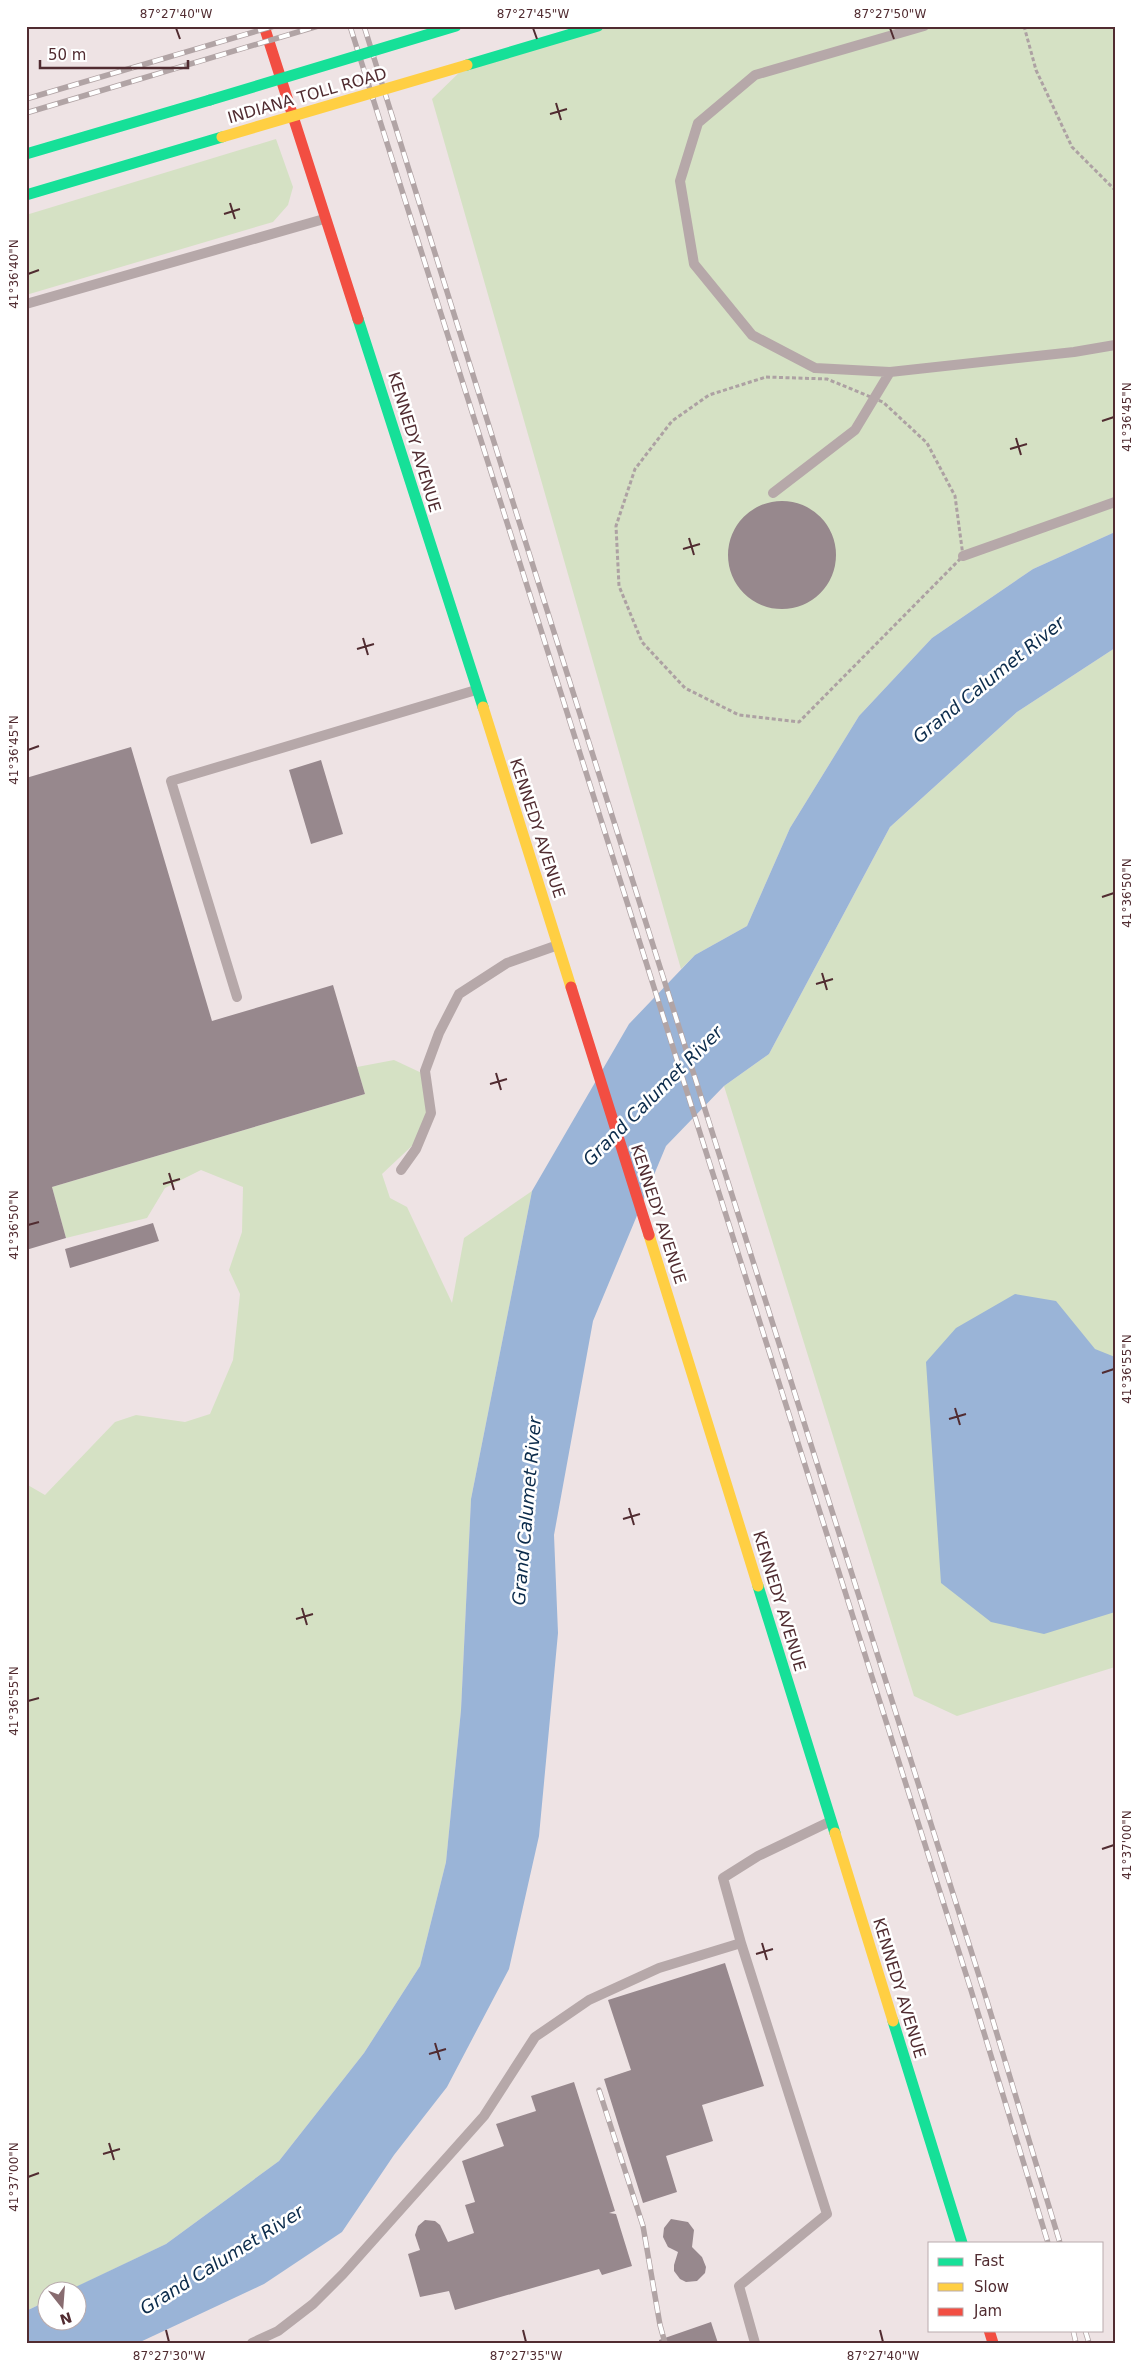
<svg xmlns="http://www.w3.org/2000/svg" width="1141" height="2369" font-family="'DejaVu Sans',sans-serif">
	<rect width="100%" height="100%" fill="#eee3e4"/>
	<path fill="#d5e1c4" d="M598,26H1115V532L1033,569L932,638L859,716L790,828L747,926L695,955L681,969L432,99L467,65Z
		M276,139L293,187L288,205L273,222L26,295V215Z
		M1115,648V1667L957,1716L914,1696L724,1086L769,1054L890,827L1017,712Z
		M394,1060L426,1075L431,1106L415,1143L382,1174L390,1198L407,1207L452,1303L464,1238L532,1191L471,1499L461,1710L446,1862L420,1966L364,2053L279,2161L166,2244L68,2291L48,2292L47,2301L26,2311V1484L45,1495L115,1422L136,1415L185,1422L210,1414L233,1360L240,1294L229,1270L242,1232L243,1187L201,1170L165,1188L147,1218L66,1238L52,1187L365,1094L357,1067Z"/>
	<path fill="#9ab4d7" d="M1115,532V648L1017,712L890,827L769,1054L724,1086L666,1146L593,1321L554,1535L558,1633L539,1836L509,1969L447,2087L394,2155L342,2232L264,2284L138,2343H26V2311L47,2301L48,2322H78V2292L67,2291L166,2244L279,2161L364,2053L420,1966L446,1862L461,1710L471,1499L532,1191L629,1024L695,955L747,926L790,828L859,716L932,638L1033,569Z
		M1015,1294L1056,1301L1095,1349L1115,1357V1612L1044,1634L991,1622L941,1583L926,1362L956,1328Z"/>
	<path fill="#97888d" d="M728 555a54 54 0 1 1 108 0a54 54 0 1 1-108 0Z
		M131,747L212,1021L333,985L365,1094L52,1187L66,1238L26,1250V778Z
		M321,760L343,834L311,844L289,770Z
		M153,1223L159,1241L70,1268L65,1249Z
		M725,1963L764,2086L702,2105L713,2141L666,2156L677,2192L643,2203L604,2079L631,2070L608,2000Z
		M574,2082L615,2211L609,2213L616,2214L632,2266L602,2275L599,2269L455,2310L449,2291L420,2297L408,2254L420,2250L415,2235L418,2226L425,2220L435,2221L440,2225L448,2242L474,2233L465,2205L475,2202L462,2161L504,2146L496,2124L536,2111L531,2096Z
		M671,2219L688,2222L694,2230L692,2247L702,2257L706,2267L705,2273L697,2281L686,2282L680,2279L674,2271V2265L678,2252L668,2247L663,2237L664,2228Z
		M711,2322L718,2343H659V2340Z"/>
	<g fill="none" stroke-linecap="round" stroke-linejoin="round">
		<path stroke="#ada1a3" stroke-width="3" stroke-dasharray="4 2.5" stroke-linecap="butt" d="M1024,26L1036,70L1072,147L1115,190
			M766,377L827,379L883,402L927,443L955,496L963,556L799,722L739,715L685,688L642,642L619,586L616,526L635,469L672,421L709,395Z"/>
		<path stroke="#b6a8a9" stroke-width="10" d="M924,26L755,75L698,123L680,181L694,264L752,335L815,368L890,372L1074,352L1115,345
			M26,304L324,219
			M773,493L855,430L890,372
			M963,556L1115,502
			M237,997L171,781L476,690
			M401,1170L416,1149L431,1113L425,1071L439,1033L459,994L507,963L558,945
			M741,1943L827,2214L739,2286L755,2343
			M252,2343L278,2331L313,2304L343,2274L484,2116L535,2037L589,2000L659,1968L741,1943L723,1878L758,1856L829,1822"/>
		<path stroke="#16e098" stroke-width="11" d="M467,65L598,26
			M26,154L210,100
			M26,195L222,137
			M358,319L483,707
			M758,1586L835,1833
			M893,2021L962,2243"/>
		<path stroke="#ffcf43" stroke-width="11" d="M483,707L571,987
			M649,1235L758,1586
			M835,1833L893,2021"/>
		<path stroke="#f24e42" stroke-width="11" d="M264,26L358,319
			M571,987L649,1235
			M989,2330L993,2343"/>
		<g stroke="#b1a4a5" stroke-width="5.5">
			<path id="rail" d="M350,26L971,1990L1048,2243
				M364,26L504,474L987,2001L1060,2243
				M26,99L274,26
				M26,113L318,26
				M599,2090L643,2226L660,2325L665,2343
				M1073,2330L1076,2343
				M1085,2330L1089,2343"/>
		</g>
		<use href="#rail" stroke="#fff" stroke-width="4" stroke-dasharray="11" stroke-linecap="butt"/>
		<path stroke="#16e098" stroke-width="11" d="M210,100L456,26"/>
		<path stroke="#ffcf43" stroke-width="11" d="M222,137L467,65"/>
	</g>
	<path fill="none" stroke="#512c31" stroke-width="2" d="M176,28L180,39M533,28L537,39M890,28L894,39M556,103L561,120M550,114L567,109M230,203L235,219M224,214L240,209M28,274L39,270M1102,421L1114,417M1016,438L1021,455M1010,449L1027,444M689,538L694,555M683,549L700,544M363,638L368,655M357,649L374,644M28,750L39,746M1102,897L1114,893M822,973L827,990M816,984L833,979M496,1073L501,1090M490,1084L507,1079M169,1173L174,1190M163,1184L180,1179M28,1225L39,1222M1102,1373L1114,1369M955,1408L960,1425M949,1419L966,1414M629,1508L634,1525M623,1519L640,1514M302,1608L307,1625M296,1619L313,1614M28,1701L39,1698M1102,1849L1114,1845M762,1943L767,1960M756,1954L773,1949M435,2043L440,2060M429,2054L446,2049M109,2143L114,2160M103,2154L120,2149M28,2177L39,2173M166,2330L169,2342M523,2330L526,2342M880,2330L883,2342"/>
	<g text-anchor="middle" stroke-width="5" stroke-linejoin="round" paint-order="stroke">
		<g font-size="16" fill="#512c31" stroke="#fff">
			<text transform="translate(307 95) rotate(-16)" y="6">INDIANA TOLL ROAD</text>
			<text transform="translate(415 442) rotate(73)" y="6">KENNEDY AVENUE</text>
			<text transform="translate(538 828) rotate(72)" y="6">KENNEDY AVENUE</text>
			<text transform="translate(659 1214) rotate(72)" y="6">KENNEDY AVENUE</text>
			<text transform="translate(780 1601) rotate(73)" y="6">KENNEDY AVENUE</text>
			<text transform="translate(900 1988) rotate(73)" y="6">KENNEDY AVENUE</text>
		</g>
		<g font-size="18" font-style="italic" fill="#0b2b4b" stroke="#fff">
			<text transform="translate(989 680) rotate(-39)" y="6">Grand Calumet River</text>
			<text transform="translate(653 1096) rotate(-45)" y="6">Grand Calumet River</text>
			<text transform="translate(527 1511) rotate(-85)" y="6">Grand Calumet River</text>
			<text transform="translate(222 2260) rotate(-32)" y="6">Grand Calumet River</text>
		</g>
	</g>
	<rect width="1141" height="2369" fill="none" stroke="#ffffff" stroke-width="55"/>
	<rect x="928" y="2242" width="175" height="90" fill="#ffffff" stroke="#b9abad"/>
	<rect x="938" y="2258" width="25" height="8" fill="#16e098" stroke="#b9abad"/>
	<text x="974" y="2266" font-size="15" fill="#512c31">Fast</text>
	<rect x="938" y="2283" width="25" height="8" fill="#ffcf43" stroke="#b9abad"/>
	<text x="974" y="2292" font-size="15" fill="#512c31">Slow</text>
	<rect x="938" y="2308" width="25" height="8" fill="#f24e42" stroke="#b9abad"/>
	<text x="974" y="2316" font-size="15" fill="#512c31">Jam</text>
	<g transform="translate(62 2306) rotate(163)"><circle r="24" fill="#ffffff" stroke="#b9abad"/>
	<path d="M0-4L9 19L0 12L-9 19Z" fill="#886c70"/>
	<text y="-8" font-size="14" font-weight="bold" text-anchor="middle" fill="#512c31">N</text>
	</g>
	<path d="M40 60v8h148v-8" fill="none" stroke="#512c31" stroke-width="2.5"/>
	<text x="48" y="60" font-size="15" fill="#512c31" stroke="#ffffff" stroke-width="4" paint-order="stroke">50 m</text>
	<rect x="28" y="28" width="1086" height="2314" fill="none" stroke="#512c31" stroke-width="2"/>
	<g font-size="12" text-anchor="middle" fill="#512c31">
		<text x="176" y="18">87°27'40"W</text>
		<text x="533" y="18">87°27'45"W</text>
		<text x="890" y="18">87°27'50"W</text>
		<text transform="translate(14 274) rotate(-90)" y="4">41°36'40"N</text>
		<text transform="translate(1127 417) rotate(-90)" y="4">41°36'45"N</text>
		<text transform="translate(14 750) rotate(-90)" y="4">41°36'45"N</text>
		<text transform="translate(1127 893) rotate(-90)" y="4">41°36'50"N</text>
		<text transform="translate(14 1225) rotate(-90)" y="4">41°36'50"N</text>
		<text transform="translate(1127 1369) rotate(-90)" y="4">41°36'55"N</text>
		<text transform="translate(14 1701) rotate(-90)" y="4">41°36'55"N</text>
		<text transform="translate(1127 1845) rotate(-90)" y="4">41°37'00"N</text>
		<text transform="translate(14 2177) rotate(-90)" y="4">41°37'00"N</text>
		<text x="169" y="2360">87°27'30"W</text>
		<text x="526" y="2360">87°27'35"W</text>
		<text x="883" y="2360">87°27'40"W</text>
	</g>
</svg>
